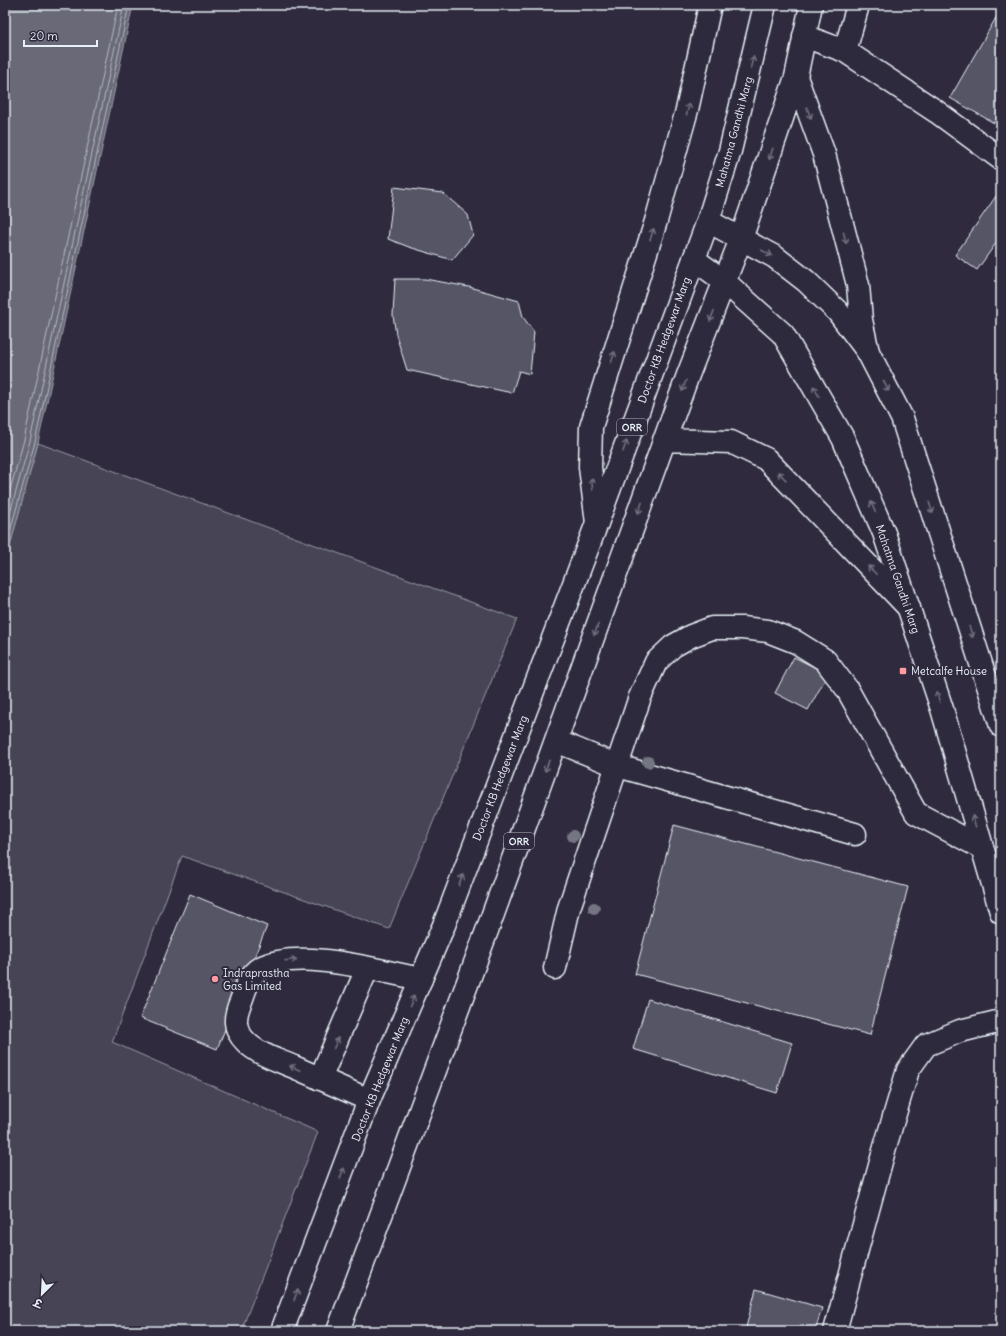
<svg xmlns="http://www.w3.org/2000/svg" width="1006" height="1336" font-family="Delius,'Playpen Sans Deva',sans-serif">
	<rect width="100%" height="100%" fill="#2f2a3d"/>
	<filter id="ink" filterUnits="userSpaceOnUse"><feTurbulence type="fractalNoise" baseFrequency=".025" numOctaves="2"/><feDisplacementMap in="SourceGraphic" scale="8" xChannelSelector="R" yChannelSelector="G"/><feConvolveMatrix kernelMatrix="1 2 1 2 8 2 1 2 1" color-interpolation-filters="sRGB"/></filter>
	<g filter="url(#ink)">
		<path fill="#464455" stroke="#979aa6" d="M38,443L517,619L389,929L182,856L112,1042L318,1132L241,1331H5V564Z"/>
		<path fill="#696978" stroke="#9c9fab" d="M5,5H133L38,443L5,564Z"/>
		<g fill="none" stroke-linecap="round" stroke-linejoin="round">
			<path stroke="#b5bbc5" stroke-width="1" d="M5,508L24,440L118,5
				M5,531L30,441L124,5
				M5,549L35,442L129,5"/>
		</g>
		<path fill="#575565" stroke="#e8f1f8" d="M1001,9V111L994,123L950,98Z
			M394,187L443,193L468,215L473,235L452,260L409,247L388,239Z
			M1001,189V236L977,270L955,255Z
			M395,279H425L469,287L519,301L523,317L534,332L530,374L519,371L512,393L407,370L396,335L393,315Z
			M794,657L828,674L808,710L775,693Z
			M674,825L908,887L870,1035L635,974Z
			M190,894L267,926L217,1049L140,1018Z
			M648,999L792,1043L777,1093L633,1049Z
			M756,1289L822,1308L815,1331H745Z"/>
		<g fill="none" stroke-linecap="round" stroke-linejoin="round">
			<g stroke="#e8f1f8" stroke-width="25">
				<path id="minor" d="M804,36L845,51L858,5
					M845,51L937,112L1001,159
					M556,741L618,766L855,834
					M555,968L569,908L640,697L656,662L673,646L691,636L712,628H742L768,631L796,642L825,660L847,689L916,813L982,848
					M320,1079L367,969
					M369,1100C344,1089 319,1078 294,1067C278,1060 259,1055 246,1042C233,1029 234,1017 241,1001C245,990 249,974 260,968C299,947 379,971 421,979
					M835,1331L885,1147L908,1070L926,1045L960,1031L1001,1021"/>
			</g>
			<g stroke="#e8f1f8" stroke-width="25">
				<path id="major" d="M708,221L775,257L806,281L838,312L868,352L902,418L1001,726
					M694,259L725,282L783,334L843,438L884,533L942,709L1001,912
					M597,523L590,467L591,427L656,221L687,110L710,5"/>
			</g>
			<g stroke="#e8f1f8" stroke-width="25">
				<path id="highway" d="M796,77L824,154L858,285L861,320L868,352
					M664,440L731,442L766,459L909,608
					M282,1331L369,1100L444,925L597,523L708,221L730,151L765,5
					M338,1331L488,928L688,375L741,239L796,77L811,5"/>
			</g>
			<use href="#minor" stroke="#2f2a3d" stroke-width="22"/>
			<use href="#major" stroke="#2f2a3d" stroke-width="22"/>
			<use href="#highway" stroke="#2f2a3d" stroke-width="22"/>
		</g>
		<g fill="#757684">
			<circle cx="648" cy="762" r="6"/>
			<circle cx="573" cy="836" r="6"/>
			<circle cx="594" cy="908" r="6"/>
		</g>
		<defs><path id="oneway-shaft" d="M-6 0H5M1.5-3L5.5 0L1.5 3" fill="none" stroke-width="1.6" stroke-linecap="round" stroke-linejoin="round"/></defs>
		<g stroke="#70707e">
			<use href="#oneway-shaft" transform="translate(752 62) rotate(-76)"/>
			<use href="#oneway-shaft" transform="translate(688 109) rotate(-76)"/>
			<use href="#oneway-shaft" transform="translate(809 113) rotate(70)"/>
			<use href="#oneway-shaft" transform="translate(771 154) rotate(108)"/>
			<use href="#oneway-shaft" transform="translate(652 234) rotate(-72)"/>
			<use href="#oneway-shaft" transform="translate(845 238) rotate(75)"/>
			<use href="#oneway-shaft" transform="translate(767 253) rotate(28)"/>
			<use href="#oneway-shaft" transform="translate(712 316) rotate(111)"/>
			<use href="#oneway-shaft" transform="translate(613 357) rotate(-72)"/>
			<use href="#oneway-shaft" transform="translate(684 386) rotate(110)"/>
			<use href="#oneway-shaft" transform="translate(886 386) rotate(63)"/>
			<use href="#oneway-shaft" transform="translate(816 391) rotate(-120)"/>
			<use href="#oneway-shaft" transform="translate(625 446) rotate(-70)"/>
			<use href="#oneway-shaft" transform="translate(782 476) rotate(-134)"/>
			<use href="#oneway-shaft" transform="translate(592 484) rotate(-97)"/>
			<use href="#oneway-shaft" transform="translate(873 507) rotate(-113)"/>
			<use href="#oneway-shaft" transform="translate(640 508) rotate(110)"/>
			<use href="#oneway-shaft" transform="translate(931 508) rotate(72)"/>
			<use href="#oneway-shaft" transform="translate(872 570) rotate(-134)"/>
			<use href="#oneway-shaft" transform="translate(596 630) rotate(110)"/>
			<use href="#oneway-shaft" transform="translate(971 632) rotate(72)"/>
			<use href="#oneway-shaft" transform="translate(938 697) rotate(-108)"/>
			<use href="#oneway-shaft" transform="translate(547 766) rotate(110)"/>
			<use href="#oneway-shaft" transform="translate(974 821) rotate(-106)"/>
			<use href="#oneway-shaft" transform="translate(461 880) rotate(-69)"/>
			<use href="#oneway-shaft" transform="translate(291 960) rotate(-7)"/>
			<use href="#oneway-shaft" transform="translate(412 1001) rotate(-67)"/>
			<use href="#oneway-shaft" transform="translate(336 1043) rotate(-67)"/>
			<use href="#oneway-shaft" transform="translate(295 1068) rotate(-156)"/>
			<use href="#oneway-shaft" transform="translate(342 1173) rotate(-70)"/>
			<use href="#oneway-shaft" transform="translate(296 1295) rotate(-69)"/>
		</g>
	</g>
	<g fill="#ff9aa2" stroke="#2f2a3d" stroke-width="1.5">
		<rect x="899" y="667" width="8" height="8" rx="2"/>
		<circle cx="215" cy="979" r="4"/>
	</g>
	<g text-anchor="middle" stroke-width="4" stroke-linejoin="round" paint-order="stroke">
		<g fill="#2f2a3d" stroke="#b0b5c0" stroke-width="1">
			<rect x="617" y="419" width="30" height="16" rx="3"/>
			<rect x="504" y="833" width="30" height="16" rx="3"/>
		</g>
		<g font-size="10" font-weight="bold" fill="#e8f1f8">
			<text x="632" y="431">ORR</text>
			<text x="519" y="845">ORR</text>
		</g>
		<g font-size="11" fill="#e8f1f8" stroke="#2f2a3d">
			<text transform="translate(734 132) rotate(-75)" y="4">Mahatma Gandhi Marg</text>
			<text transform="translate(664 340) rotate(-70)" y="4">Doctor KB Hedgewar Marg</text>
			<text transform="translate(898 579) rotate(71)" y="4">Mahatma Gandhi Marg</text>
			<text transform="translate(500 778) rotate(-69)" y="4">Doctor KB Hedgewar Marg</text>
			<text transform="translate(380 1079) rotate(-68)" y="4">Doctor KB Hedgewar Marg</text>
		</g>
		<g font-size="11" fill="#e8f1f8" stroke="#2f2a3d" text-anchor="start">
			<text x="911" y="675">Metcalfe House</text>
			<text x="223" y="977">Indraprastha<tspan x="223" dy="13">Gas Limited</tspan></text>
		</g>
	</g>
	<rect width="1006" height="1336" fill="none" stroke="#2f2a3d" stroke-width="20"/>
	<rect x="10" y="10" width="986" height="1316" fill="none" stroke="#e8f1f8" stroke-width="1.5" filter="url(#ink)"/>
	<g transform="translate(42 1294) rotate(204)" stroke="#2f2a3d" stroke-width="3" paint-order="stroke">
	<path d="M0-3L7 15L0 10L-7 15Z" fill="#e8f1f8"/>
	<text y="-6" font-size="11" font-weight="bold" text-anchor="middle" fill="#e8f1f8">उ</text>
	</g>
	<path d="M24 40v6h73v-6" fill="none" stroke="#e8f1f8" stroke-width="2"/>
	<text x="30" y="40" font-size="12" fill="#e8f1f8" stroke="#2f2a3d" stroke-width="3" paint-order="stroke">20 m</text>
</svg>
